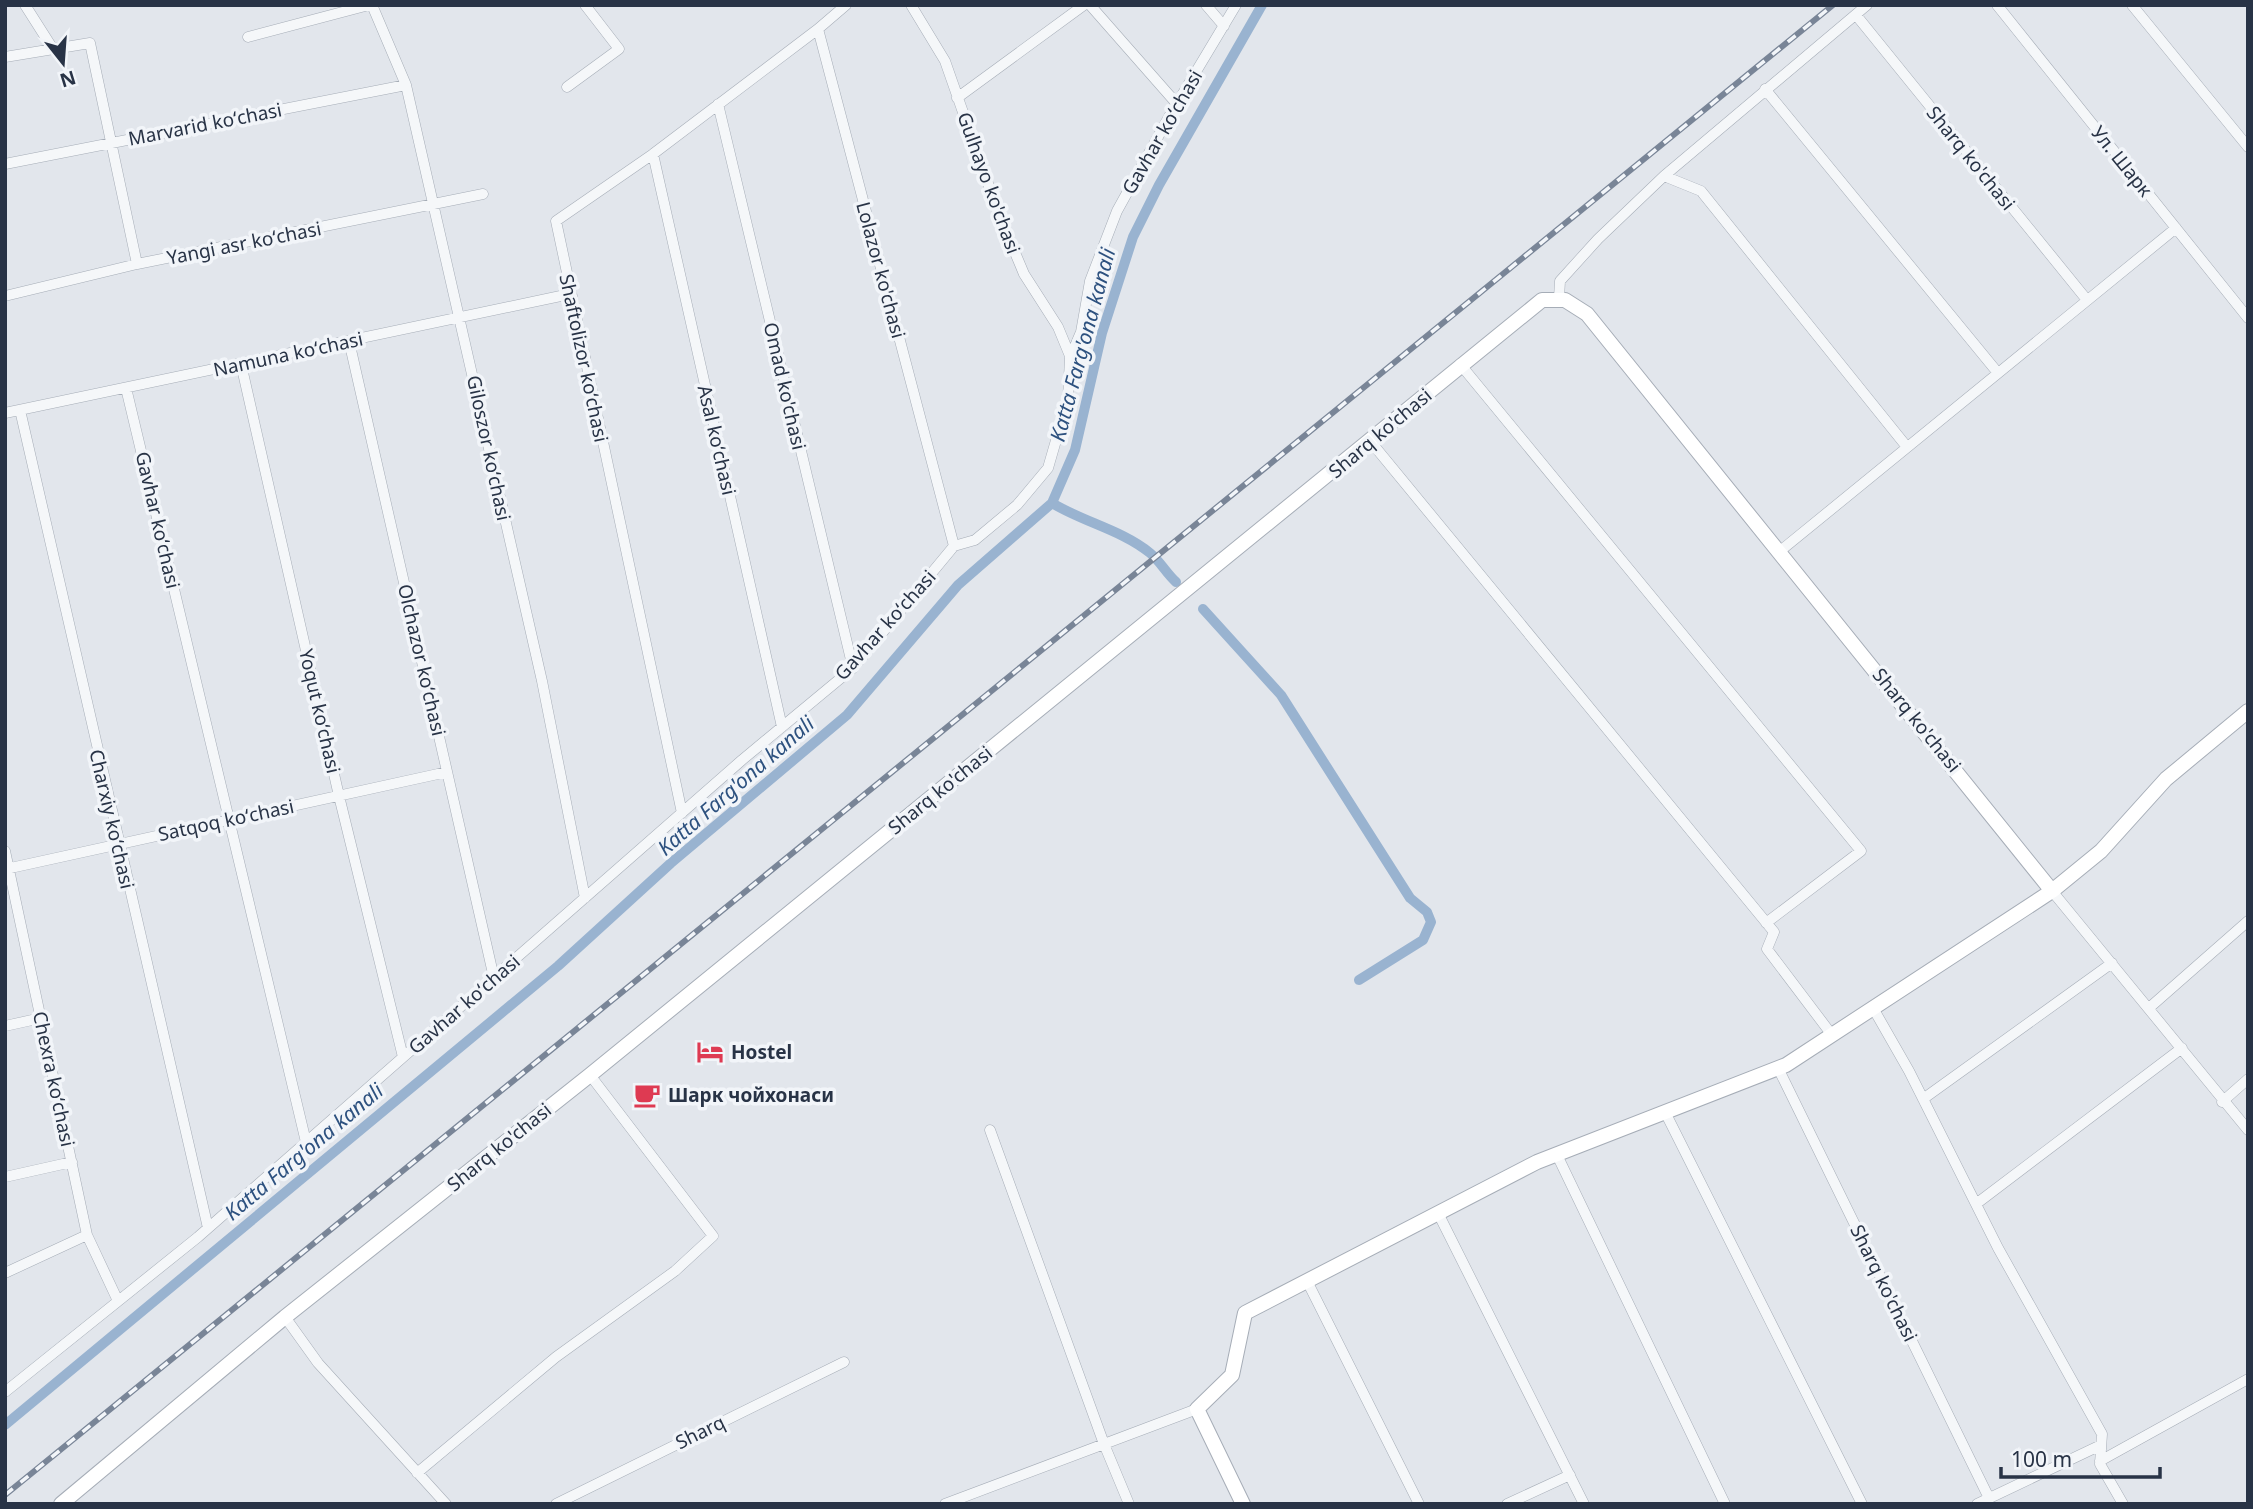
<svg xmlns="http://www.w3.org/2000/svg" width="2253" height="1509" font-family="'Noto Sans',sans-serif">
	<rect width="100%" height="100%" fill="#e2e6ec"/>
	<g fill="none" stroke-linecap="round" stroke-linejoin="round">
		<path stroke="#99b3d0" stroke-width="10" d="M1052,503C1083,522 1122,530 1150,553C1160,561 1166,573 1176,582
			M1203,609L1281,695L1410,898L1427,912L1431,922L1423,940L1359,980
			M5,1425L558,966L671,863L847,715L958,585L1052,503L1075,450L1102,333L1133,237L1159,185L1262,5"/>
		<g stroke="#a6adb7" stroke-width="11">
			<path id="street" d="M25,5L53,49
				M372,5L406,85L542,681L585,898
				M846,5L818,29L954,546
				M911,5L945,61L998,212L1024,274L1058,327L1070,356
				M1090,5L1177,104
				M1206,5L1224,26
				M1997,5L2248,318
				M2132,5L2248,147
				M1856,15L2087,300
				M248,37L369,5
				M5,57L90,43L137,264
				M567,87L619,49L585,5
				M1765,89L1998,373
				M957,98L1084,5
				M718,104L853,668
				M653,154L782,727
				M5,164L406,85
				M1664,176L1701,191L1907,447
				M5,296L137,264L483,194
				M1559,298L1560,281L1598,239L1664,176L1867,5
				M349,341L494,978
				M241,364L339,796L403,1057
				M1460,364L1861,851L1766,923
				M126,388L306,1142
				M20,410L208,1228
				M5,413L570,294
				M1371,442L1774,932L1767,949L1832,1035
				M1779,552L2176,228
				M682,813L556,221L653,154L818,29
				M5,851L87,1235L118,1301
				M6,869L447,772
				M2052,891L2248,1130
				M1873,1008L1909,1071L1998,1248L2102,1434L2100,1464L2123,1504
				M2149,1008L2248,921
				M5,1026L41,1018
				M1778,1068L1989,1498
				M1923,1099L2112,963
				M2222,1102L2248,1079
				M1665,1112L1862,1504
				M990,1130L1104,1444L1129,1504
				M1557,1155L1725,1504
				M5,1177L72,1162
				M1976,1204L2182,1048
				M1438,1213L1584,1504
				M5,1273L87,1235
				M1307,1281L1419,1504
				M285,1317L318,1363L446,1504
				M5,1392L198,1237L742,760L853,668L954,546L975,540L1017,505L1048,468L1068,399L1070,358L1081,332L1090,281L1117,211L1170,115L1236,5
				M2100,1461L2248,1379
				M417,1473L556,1357L675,1271L713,1236L590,1075
				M556,1504L844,1362
				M945,1504L1197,1409
				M1507,1504L1570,1475
				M1977,1504L2101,1445"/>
		</g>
		<g stroke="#a6adb7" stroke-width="16">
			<path id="secondary" d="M61,1504L285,1317L590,1075L1542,300H1565L1587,314L2052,891
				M1243,1504L1197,1409L1232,1375L1245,1313L1537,1162L1786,1065L2052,891L2101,851L2166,779L2248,711"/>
		</g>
		<use href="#street" stroke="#f5f7f9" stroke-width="10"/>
		<use href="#secondary" stroke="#fff" stroke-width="14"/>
		<g stroke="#798597" stroke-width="6">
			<path id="rail" d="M5,1495L1833,5"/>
		</g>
		<use href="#rail" stroke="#f2f5f9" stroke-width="3.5" stroke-dasharray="10" stroke-linecap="butt"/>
	</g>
	<defs>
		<g id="hotel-bare" transform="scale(2.1)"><path d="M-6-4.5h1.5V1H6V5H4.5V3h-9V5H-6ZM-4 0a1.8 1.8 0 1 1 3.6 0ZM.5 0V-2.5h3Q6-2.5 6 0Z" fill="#de3a52" stroke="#f2f5f9" stroke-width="2.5" paint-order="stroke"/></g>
		<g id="cafe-bare" transform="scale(2.1)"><path d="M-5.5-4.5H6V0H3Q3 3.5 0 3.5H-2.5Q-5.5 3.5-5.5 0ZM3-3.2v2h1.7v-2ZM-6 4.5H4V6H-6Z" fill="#de3a52" stroke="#f2f5f9" stroke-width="2.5" paint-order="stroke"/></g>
	</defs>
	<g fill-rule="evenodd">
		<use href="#hotel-bare" x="710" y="1052"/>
		<use href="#cafe-bare" x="647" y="1095"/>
	</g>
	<g text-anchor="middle" stroke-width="7" stroke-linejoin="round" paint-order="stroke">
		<g font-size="19" fill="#283346" stroke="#f2f5f9">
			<text transform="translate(205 124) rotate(-11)" y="7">Marvarid koʻchasi</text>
			<text transform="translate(1162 132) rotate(-60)" y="7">Gavhar koʻchasi</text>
			<text transform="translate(1971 158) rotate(51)" y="7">Sharq ko'chasi</text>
			<text transform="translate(2122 161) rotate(51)" y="7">Ул. Шарк</text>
			<text transform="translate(989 183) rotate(70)" y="7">Gulhayo ko'chasi</text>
			<text transform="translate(244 243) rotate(-11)" y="7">Yangi asr koʻchasi</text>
			<text transform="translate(881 270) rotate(75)" y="7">Lolazor ko'chasi</text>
			<text transform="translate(288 354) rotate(-12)" y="7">Namuna koʻchasi</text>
			<text transform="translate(584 358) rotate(78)" y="7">Shaftolizor koʻchasi</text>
			<text transform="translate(785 386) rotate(77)" y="7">Omad ko'chasi</text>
			<text transform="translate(1380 433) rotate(-40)" y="7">Sharq ko'chasi</text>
			<text transform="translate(717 440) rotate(77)" y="7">Asal koʻchasi</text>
			<text transform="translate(489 448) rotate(78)" y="7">Giloszor koʻchasi</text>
			<text transform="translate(158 520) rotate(77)" y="7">Gavhar koʻchasi</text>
			<text transform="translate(885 625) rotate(-48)" y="7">Gavhar koʻchasi</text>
			<text transform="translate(422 660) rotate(77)" y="7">Olchazor koʻchasi</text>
			<text transform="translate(320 711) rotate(77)" y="7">Yoqut koʻchasi</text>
			<text transform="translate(1917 720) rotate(51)" y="7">Sharq ko'chasi</text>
			<text transform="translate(940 790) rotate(-39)" y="7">Sharq ko'chasi</text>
			<text transform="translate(112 819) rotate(77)" y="7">Charxiy koʻchasi</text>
			<text transform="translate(226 820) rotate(-12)" y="7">Satqoq koʻchasi</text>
			<text transform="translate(464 1004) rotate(-41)" y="7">Gavhar koʻchasi</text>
			<text transform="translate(54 1079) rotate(78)" y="7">Chexra koʻchasi</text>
			<text transform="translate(499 1147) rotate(-39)" y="7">Sharq ko'chasi</text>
			<text transform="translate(1884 1283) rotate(64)" y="7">Sharq ko'chasi</text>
			<text transform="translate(700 1432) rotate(-26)" y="7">Sharq</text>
		</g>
		<g font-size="19" font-weight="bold" fill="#283346" stroke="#f2f5f9" text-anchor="start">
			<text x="731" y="1059">Hostel</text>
			<text x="668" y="1102">Шарк чойхонаси</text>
		</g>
		<g font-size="21" font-style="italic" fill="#2d517f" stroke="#f2f5f9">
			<text transform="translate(1083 345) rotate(-75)" y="7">Katta Farg'ona kanali</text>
			<text transform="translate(736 786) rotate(-41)" y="7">Katta Farg'ona kanali</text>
			<text transform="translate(304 1152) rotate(-40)" y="7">Katta Farg'ona kanali</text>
		</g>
	</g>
	<rect width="2253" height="1509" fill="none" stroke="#283346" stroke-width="14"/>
	<g transform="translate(63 63) rotate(163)" stroke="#f2f5f9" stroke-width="5" paint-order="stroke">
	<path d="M0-5L12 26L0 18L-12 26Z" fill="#283346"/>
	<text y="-10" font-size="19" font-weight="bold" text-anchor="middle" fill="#283346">N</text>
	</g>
	<path d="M2001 1467v10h159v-10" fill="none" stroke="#283346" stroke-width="3.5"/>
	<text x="2011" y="1467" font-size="21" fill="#283346" stroke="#f2f5f9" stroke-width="5" paint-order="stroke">100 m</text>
</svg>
